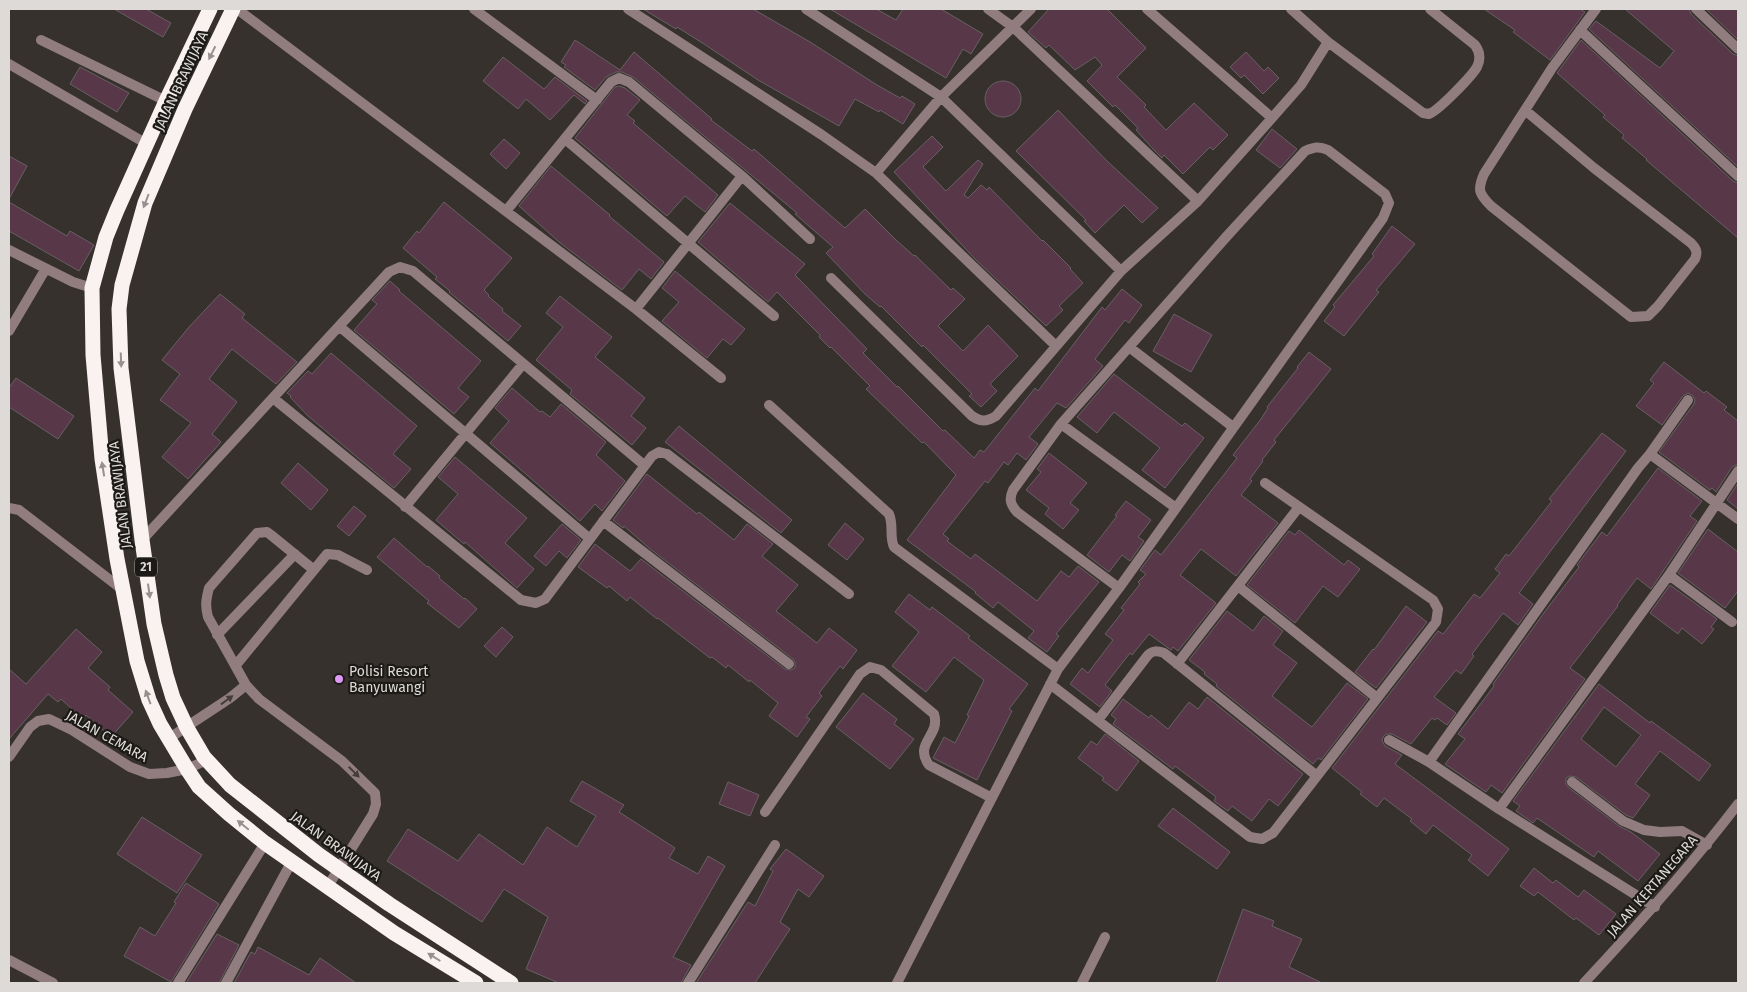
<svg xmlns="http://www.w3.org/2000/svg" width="1747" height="992" font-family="'Fira Sans',sans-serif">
	<rect width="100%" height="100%" fill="#36312c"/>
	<path fill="#583748" stroke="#686064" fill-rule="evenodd" d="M114,9H146L171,23L163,37Z
		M643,9H753L810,42L877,85L900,98L902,96L915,104L903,124L880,110L879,112L855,99L839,126L758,80L704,44L677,27L676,29Z
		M830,9H876L896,20L903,9H941L983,34L971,54L963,49L946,78Z
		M1049,9H1107L1146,48L1117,77L1146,105L1144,107L1166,130L1194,103L1228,135L1213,150L1210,147L1183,174L1164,155L1162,158L1154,150L1136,130L1138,128L1115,105L1113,107L1087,81L1102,65L1095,57L1075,70L1049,45L1046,48L1028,32Z
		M1484,9H1580L1585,12L1550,60L1513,32L1515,30Z
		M1625,9H1689L1691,14L1733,54L1738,56V167L1589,29L1596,21L1660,68L1674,51Z
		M1706,9H1738V40Z
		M575,40L620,70L634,52L712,119L711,120L752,151L754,149L845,228L865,209L896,240L914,256L915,255L951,290L953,288L965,299L938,326L963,351L988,325L1018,356L990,384L997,391L981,407L969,396L972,394L923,345L922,347L881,306L880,307L865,294L826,253L833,247L795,214L797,213L633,77L622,72H616L606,77L595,90L564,67L566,65L561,62Z
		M1581,40L1733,181L1738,183V238L1646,160L1647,159L1622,138L1624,135L1603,117L1605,115L1557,73Z
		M1246,52L1264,71L1268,67L1279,78L1263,94L1244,75L1241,78L1230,67Z
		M503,57L544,89L555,77L587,101L585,104L574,95L550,120L526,99L518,109L483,81Z
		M80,67L129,93L117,112L70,84Z
		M985 99a18 18 0 1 1 36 0a18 18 0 1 1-36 0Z
		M619,86L625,88L640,100L627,115L635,121L633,123L718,195L705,212L685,196L667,216L575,138L615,87Z
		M1058,110L1107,161L1158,208L1142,223L1124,205L1095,233L1084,221L1086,220L1016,151Z
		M1272,129L1297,149L1280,168L1256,150Z
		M932,136L943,147L923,167L946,191L978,160L983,164L964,195L968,198L981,185L987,190L989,187L1042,241L1043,240L1071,268L1070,269L1083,283L1059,306L1063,310L1046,326L976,260L894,172Z
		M504,139L520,153L506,169L490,154Z
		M9,156L27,166L9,199Z
		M551,166L610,215L609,216L664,262L651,279L639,269L622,290L559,242L519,206Z
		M9,202L67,236L70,231L94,245L79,271L9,231Z
		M444,202L512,258L484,290L489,295L488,296L503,309L502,311L521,326L508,341L449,292L450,291L435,279L437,277L403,248L417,231L419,233Z
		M730,203L805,264L795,275L867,349L863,353L897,387L898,386L943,431L945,430L974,458L980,450L984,452L1035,388L1038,391L1102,307L1105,310L1122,289L1142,305L1129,323L1125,320L1095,359L1103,366L1066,408L1057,403L1029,437L1038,444L1026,460L1017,453L1008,465L1004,462L988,483L985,481L943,534L949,539L947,541L971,559L975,554L1037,601L1061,571L1069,577L1078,566L1099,582L1056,634L1059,636L1047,652L1028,638L1034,631L998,602L993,608L975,593L976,592L907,540L956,475L924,442L922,443L866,389L870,386L831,347L830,348L819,337L820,335L777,292L768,302L698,242Z
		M1392,226L1415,244L1376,290L1379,292L1344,336L1324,321L1335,307L1333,305L1374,256L1372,254Z
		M675,271L745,329L731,345L723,339L707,358L662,321L679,302L662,288Z
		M390,281L400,290L399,291L481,361L458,388L469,397L454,414L354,330L377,304L372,300Z
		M220,294L245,314L242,318L297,362L276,384L232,349L209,379L237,402L212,434L221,442L188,479L162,457L191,423L160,400L180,374L162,360L189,327Z
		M560,296L612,337L595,357L645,398L631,416L646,428L632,445L570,394L572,390L536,360L563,327L546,313Z
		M1174,314L1212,335L1191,372L1153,351Z
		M1309,352L1331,369L1274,440L1276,442L1262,460L1263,461L1250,479L1252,481L1241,495L1278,523L1236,576L1201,549L1180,575L1216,603L1178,651L1173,647L1171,650L1149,634L1132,655L1130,653L1105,685L1112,691L1100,707L1070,684L1082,668L1088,673L1113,640L1105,634L1124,610L1121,608L1140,584L1138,582L1146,574L1140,570L1155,550L1161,555L1237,458L1233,455L1261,419L1268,408L1267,407L1298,368L1297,367Z
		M331,353L417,426L393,454L411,469L394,488L308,416L290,397L291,396L287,393L308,371L312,374Z
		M1664,362L1704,393L1706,391L1727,407L1724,410L1738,421V464L1732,467L1716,492L1712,488L1710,490L1659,452L1694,404L1695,400L1692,395L1688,393L1683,396L1662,425L1636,406L1654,383L1650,380Z
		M1114,374L1182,426L1185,423L1204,438L1165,488L1142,470L1160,448L1114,412L1097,433L1077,417Z
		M16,378L74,416L58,439L9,407V388Z
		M512,388L540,412L542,411L550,417L561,404L606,442L596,455L625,481L602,511L595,504L580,521L490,443L509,421L495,408Z
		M679,426L792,520L781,533L665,442Z
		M1602,433L1626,451L1519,593L1533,604L1518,625L1503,613L1472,654L1474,656L1461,674L1456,670L1434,697L1456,713L1447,725L1437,718L1435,720L1432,718L1411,744L1392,734H1386L1383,737L1382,741L1385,746L1402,755L1395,764L1509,849L1488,876L1468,860L1472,855L1433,825L1426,834L1410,821L1412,819L1384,798L1377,807L1360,794L1362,792L1332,768L1438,631L1443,634L1444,633L1474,594L1480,598L1500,573L1495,569L1506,554L1509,556L1531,528L1552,501L1549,499Z
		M1049,453L1087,483L1070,503L1079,510L1063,529L1045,514L1049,508L1026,490L1041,472L1037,469Z
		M455,457L527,518L505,543L534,569L517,588L465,542L464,544L436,520L458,494L438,477Z
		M298,463L328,490L311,510L281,483Z
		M1658,468L1702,501L1690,516L1697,521L1651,589L1637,578L1617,605L1618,606L1570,668L1585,679L1502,793L1491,785L1486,792L1445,764L1465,739L1458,734L1494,686L1493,684L1546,610L1579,567L1577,565L1586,553L1602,532L1607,536Z
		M647,474L697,514L699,512L734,540L747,524L773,544L762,556L798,585L776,611L817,643L829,628L857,650L843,669L840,666L819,693L822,696L806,717L810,719L797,737L769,716L778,703L750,680L749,682L728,665L726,668L712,657L710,658L658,618L657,619L630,597L627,601L609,586L607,588L578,567L595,544L630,571L641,559L785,669L791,670L795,668V662L793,659L649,548L624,526L623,528L613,520Z
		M1738,483V509L1727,500Z
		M1126,501L1151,520L1138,537L1144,541L1130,561L1122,555L1109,572L1087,555L1117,516L1115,515Z
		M354,506L366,516L349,536L337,526Z
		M845,523L864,539L847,560L828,545Z
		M562,524L581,540L567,558L559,551L546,566L534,556Z
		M1708,529L1738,552V591L1725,608L1678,573Z
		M1299,530L1344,565L1348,560L1360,569L1338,597L1323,586L1295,623L1247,585L1289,531L1295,535Z
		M394,538L427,567L428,566L440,576L439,578L464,599L465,598L477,609L459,628L427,603L429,601L377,557Z
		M1670,585L1717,619L1711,627L1714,629L1702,644L1682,628L1678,634L1650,613Z
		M909,594L930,610L932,607L970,636L968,638L1028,684L1009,709L1012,711L977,780L933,758L944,737L955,743L969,716L967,715L984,680L954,657L926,692L892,666L919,632L895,612Z
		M1406,606L1427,622L1376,688L1355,672L1373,649L1374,650Z
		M1227,611L1253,631L1264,616L1283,631L1273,645L1297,663L1272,696L1312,727L1347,683L1368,699L1321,760L1318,758L1313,764L1216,686L1217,684L1204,674L1205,672L1189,660Z
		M502,627L513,637L496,657L484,646Z
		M76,629L102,652L88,668L110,687L108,690L133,712L111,737L86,715L83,719L61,699L58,702L48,694L9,739V669L26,684Z
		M1599,684L1650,723L1651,721L1711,765L1699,781L1660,751L1635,784L1650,795L1633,818L1626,815L1576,777L1570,776L1566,778V784L1568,787L1619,826L1631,832L1660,854L1638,881L1598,851L1594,857L1537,818L1533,823L1516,811L1520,806L1513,801ZM1604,707L1641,735L1616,767L1581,739Z
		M863,693L897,719L894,724L914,739L890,769L836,727Z
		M1207,697L1303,774L1278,806L1269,799L1252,821L1232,806L1228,811L1214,801L1216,797L1203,787L1175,766L1173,769L1113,724L1116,719L1111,715L1123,699L1149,718L1151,715L1168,729L1189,702L1198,709Z
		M1105,734L1139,761L1117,791L1102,780L1104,778L1078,758L1091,741L1097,745Z
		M582,781L624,805L619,812L675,848L669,858L698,874L708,856L725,866L673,957L691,965L681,983H559L526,969L548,917L504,889L482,922L387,861L408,829L458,861L479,834L523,865L547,827L577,847L596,816L570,801Z
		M728,782L759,795L750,816L719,804Z
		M1173,808L1230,852L1217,869L1158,826Z
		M142,817L202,855L177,893L117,854Z
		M786,849L824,876L809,897L798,889L780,922L790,929L755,983H696L748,902L755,906L773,871L770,869Z
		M1534,868L1553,883L1556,880L1578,897L1584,890L1616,914L1599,935L1576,918L1574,920L1538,892L1534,896L1520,886Z
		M186,883L219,904L171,982L124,956L140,927L155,936L176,903L174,902Z
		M1243,909L1274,921L1272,926L1302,939L1289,967L1322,983H1216Z
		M217,934L239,945L219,983H186Z
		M258,947L309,975L320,958L356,983H234L251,952L255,954Z"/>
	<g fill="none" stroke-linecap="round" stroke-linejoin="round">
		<path stroke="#917d7f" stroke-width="10" d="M41,40L166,101
			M9,64L147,144
			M217,635L295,554
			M236,665L327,554L338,555L367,570
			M246,685L208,617C205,606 206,599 209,588L257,533L267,532L271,535L314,570
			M168,739L230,698L246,685L259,699L342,761L375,793L376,804L373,814L328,886
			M226,983L292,861
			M688,983L775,845
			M1082,983L1105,937"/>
		<path stroke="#917d7f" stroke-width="10" d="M237,9L636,309L742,176
			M474,9L597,100
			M628,9L822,135L876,173L1056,346
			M806,9L941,97L1121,271
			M988,9L1013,27L1198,201
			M1147,9L1272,118
			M1291,9L1328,42L1423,113L1429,114C1438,111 1472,76 1477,67C1481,59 1480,52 1475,45L1430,9
			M1696,9L1738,49
			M1580,30L1738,176
			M1525,110L1594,168L1691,243C1696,248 1698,252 1695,259L1658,306L1648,316L1631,317L1491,206C1479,194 1477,190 1484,174L1552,68L1596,9
			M565,139L774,316
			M876,173L941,97L1031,9
			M506,211L611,82L619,78L629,82L742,176L810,239
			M9,250L73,282L92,288
			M831,278L972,416C981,422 986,422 996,416L1121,271L1198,201L1272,118L1301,85L1328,42
			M636,309L721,378
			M339,326L590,539
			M9,331L45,270
			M1129,347L1233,427
			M273,398L521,600L536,603L545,599L652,456L659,452L667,454L849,594
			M769,405L889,514C894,526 889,536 894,547L1058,669
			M1061,424L1176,508
			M1650,454L1738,519
			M405,507L523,364
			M9,508L19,510L123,590
			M603,521L789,664
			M142,540L389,272L400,267L413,271L644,465
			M1669,575L1732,622
			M1238,586L1377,698
			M1177,664L1299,507
			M1050,684L1250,837L1262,839L1273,833L1436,622L1438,609L1433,600L1265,483
			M1098,720L1148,655C1153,650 1157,651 1164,653L1317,776
			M1389,740L1429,762L1499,809L1655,907
			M9,757L30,727L38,721L49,719L72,730L130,767L149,774L167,773L187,769L207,760
			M1429,762L1638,468L1650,454L1688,400
			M1572,782L1623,821L1644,830L1660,832L1682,831L1707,845
			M1499,809L1669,575L1738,471
			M765,812L860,674L870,667L881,670L934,714C941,736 913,743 929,765L992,798
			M9,960L53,983
			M178,983L265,843
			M897,983L1058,669L1119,588L1383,218L1389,203L1385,194L1328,150C1319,146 1314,147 1305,151L1227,236L1061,424L1013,490C1009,499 1010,504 1017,512L1119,588
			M1584,983C1638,925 1690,867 1738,804"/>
		<path stroke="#faf1f1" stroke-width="15" d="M210,9L166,101L117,210L106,237L92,288L93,355L102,459L117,559L137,661L149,700L160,724L187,769L199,787L229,814L265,843L394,933L476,983
			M233,9L185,109L145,203L122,285L119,309L121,368L142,540L154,624L166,675L173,698L187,728L204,757L230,785L319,855L389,904L511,983"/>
	</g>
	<defs><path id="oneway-solid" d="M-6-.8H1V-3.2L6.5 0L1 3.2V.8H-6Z" transform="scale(1.25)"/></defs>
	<g fill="#96908f">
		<use href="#oneway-solid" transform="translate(212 53) rotate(116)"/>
		<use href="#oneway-solid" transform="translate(146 201) rotate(111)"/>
		<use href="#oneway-solid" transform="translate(121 360) rotate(88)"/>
		<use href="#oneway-solid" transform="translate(103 469) rotate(-99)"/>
		<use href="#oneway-solid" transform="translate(149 591) rotate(82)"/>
		<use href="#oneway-solid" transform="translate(148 697) rotate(-110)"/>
		<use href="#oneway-solid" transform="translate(243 825) rotate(-141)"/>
		<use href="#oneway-solid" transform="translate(434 957) rotate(-148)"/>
	</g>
	<g fill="#453d3b">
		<use href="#oneway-solid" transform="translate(227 700) rotate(-36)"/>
		<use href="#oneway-solid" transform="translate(354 772) rotate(45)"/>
	</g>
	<circle fill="#dd99f3" stroke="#1c1a17" stroke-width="2" cx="339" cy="679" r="5"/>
	<g text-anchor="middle" stroke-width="4.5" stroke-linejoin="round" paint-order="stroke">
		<rect fill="#1c1a17" stroke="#a3a09d" stroke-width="1" x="135" y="557.5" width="22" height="19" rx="4"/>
		<g font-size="12" font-weight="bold" fill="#dddad7">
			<text x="146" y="571">21</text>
		</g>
		<g font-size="14" fill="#dddad7" stroke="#1c1a17">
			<text transform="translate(181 81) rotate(-65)" y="5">JALAN BRAWIJAYA</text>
			<text transform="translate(120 495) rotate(-97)" y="5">JALAN BRAWIJAYA</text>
			<text transform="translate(107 736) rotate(29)" y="5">JALAN CEMARA</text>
			<text transform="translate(336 846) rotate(36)" y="5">JALAN BRAWIJAYA</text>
			<text transform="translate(1652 886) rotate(-49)" y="5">JALAN KERTANEGARA</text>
		</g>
		<g font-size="14" fill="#dddad7" stroke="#1c1a17" text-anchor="start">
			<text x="349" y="676">Polisi Resort<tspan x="349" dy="16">Banyuwangi</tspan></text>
		</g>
	</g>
	<rect width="1747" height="992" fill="none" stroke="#dddad7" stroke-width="20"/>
</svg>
